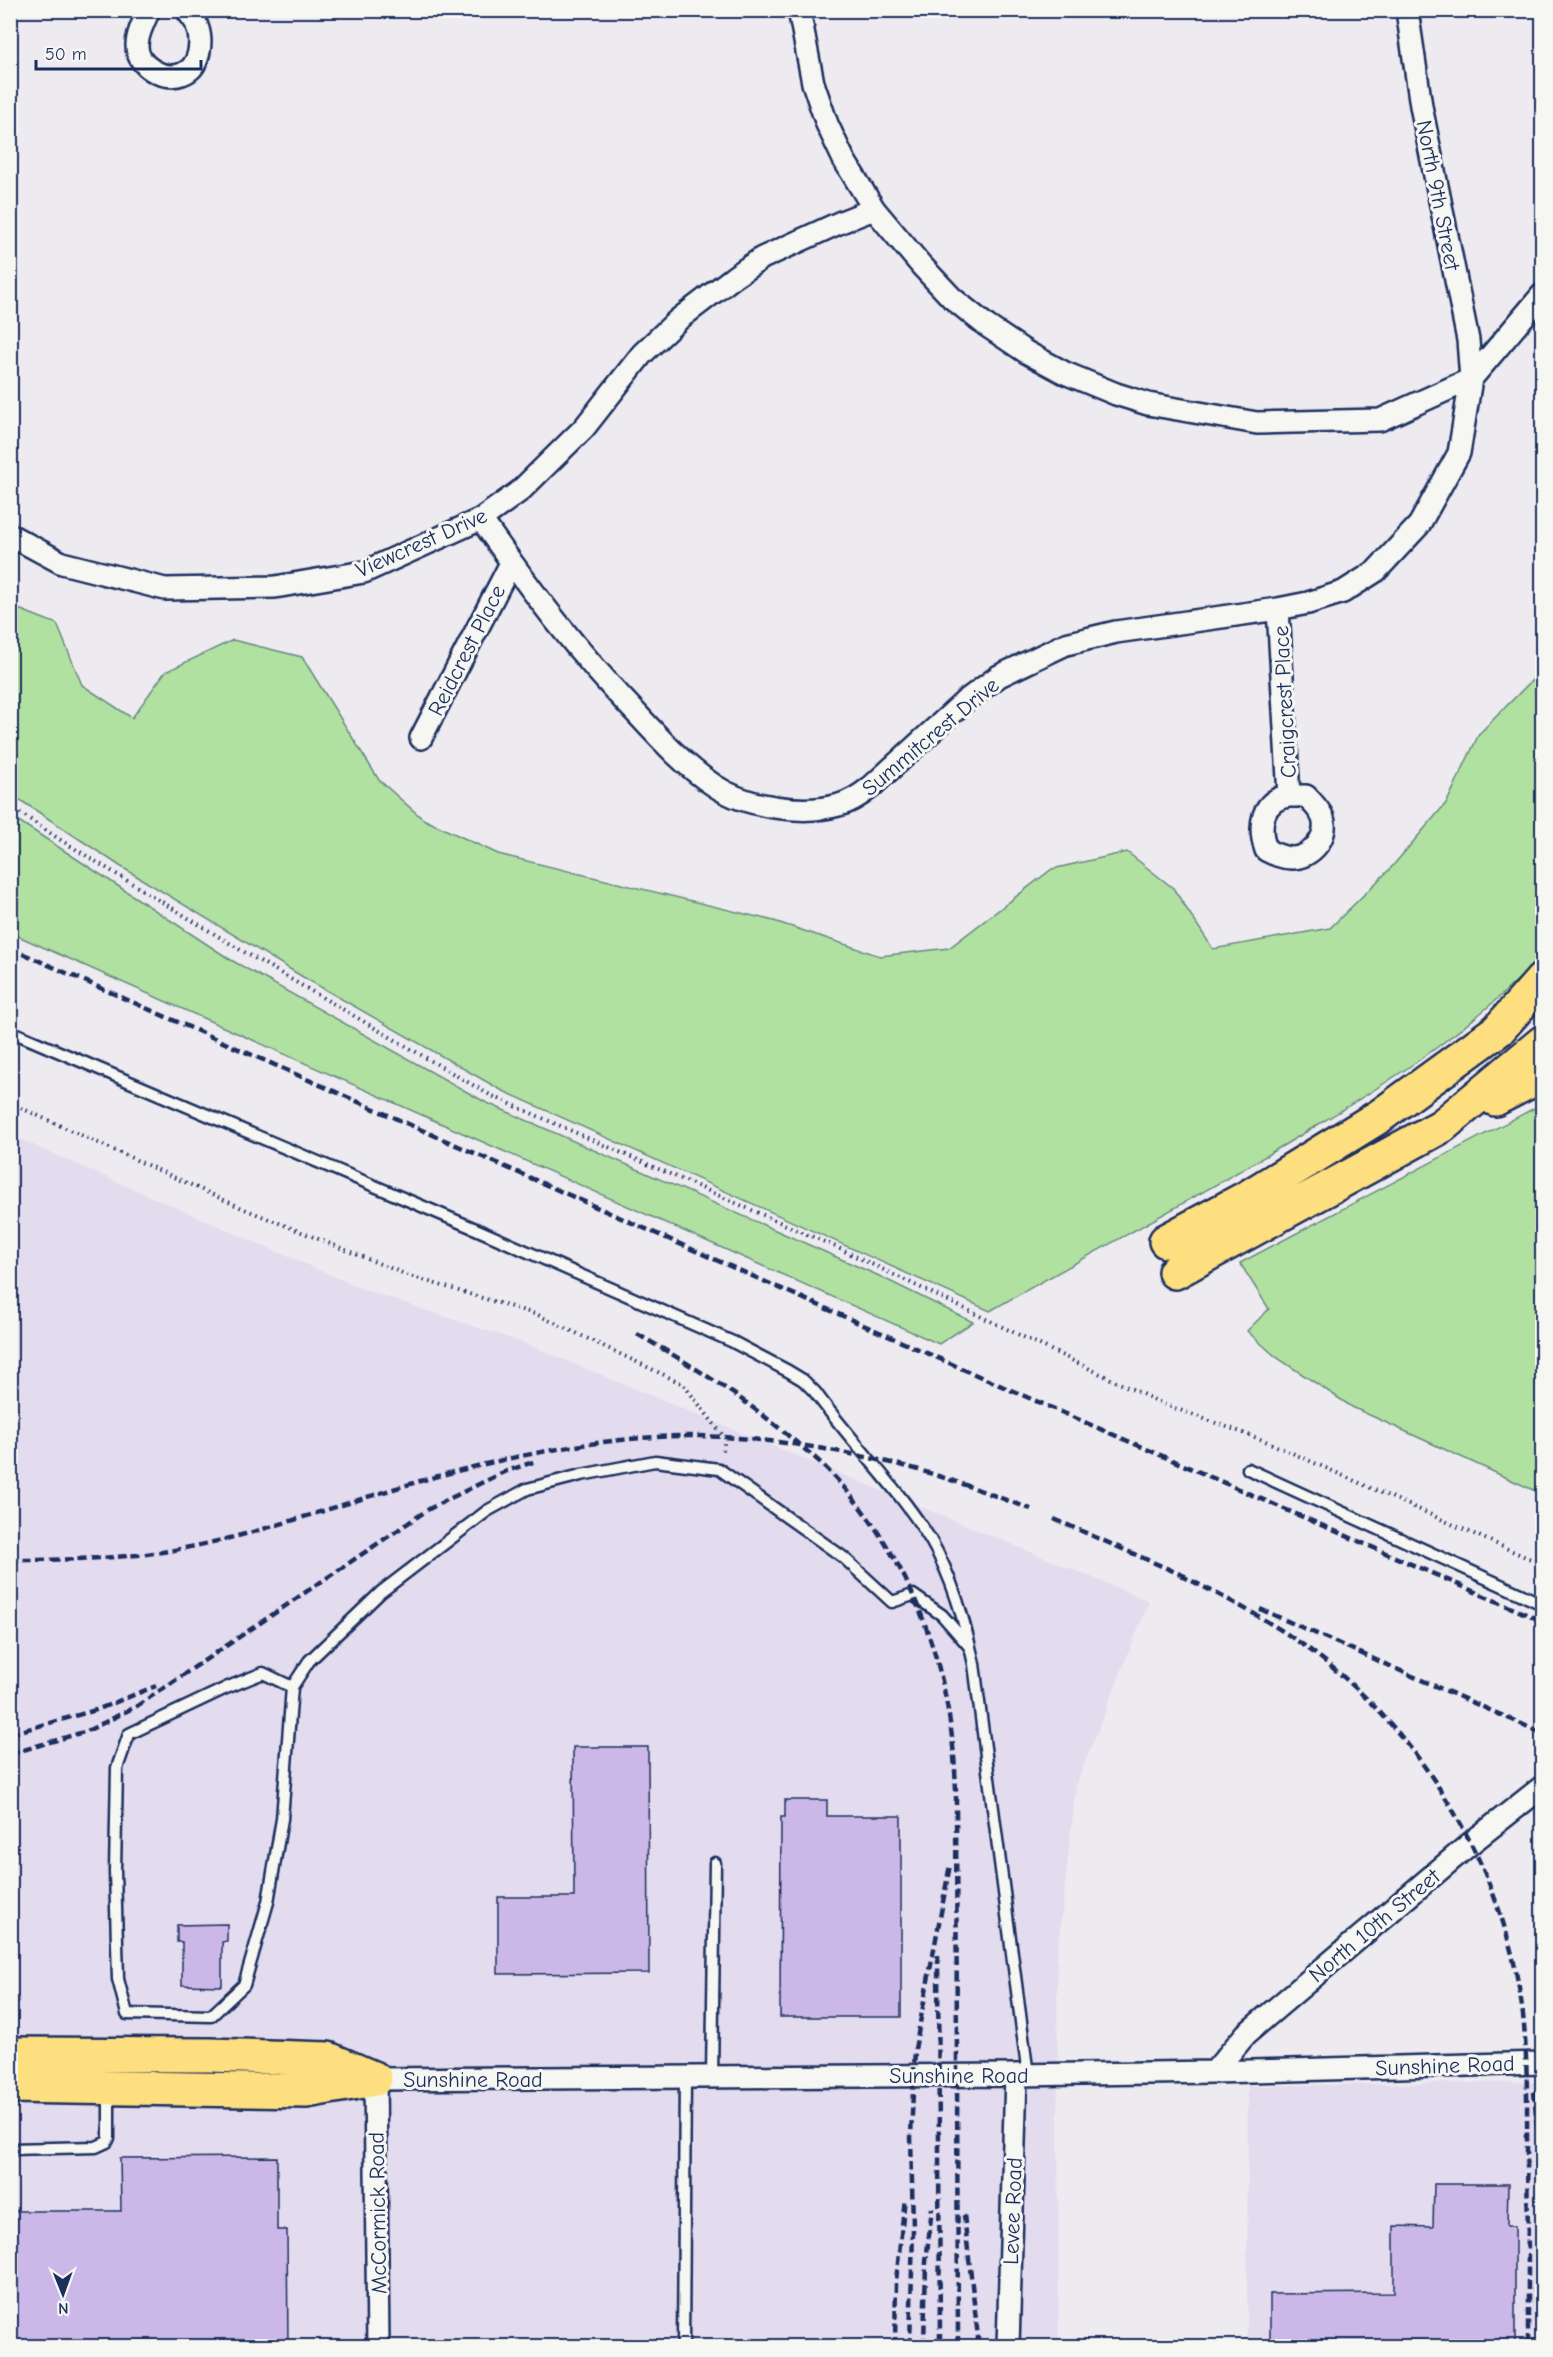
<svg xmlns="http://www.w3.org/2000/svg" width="1553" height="2357" font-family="'Comic Neue',sans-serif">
	<rect width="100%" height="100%" fill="#edeaf0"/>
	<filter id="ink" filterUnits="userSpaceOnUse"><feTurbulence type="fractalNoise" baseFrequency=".0167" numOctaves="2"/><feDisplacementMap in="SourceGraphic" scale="12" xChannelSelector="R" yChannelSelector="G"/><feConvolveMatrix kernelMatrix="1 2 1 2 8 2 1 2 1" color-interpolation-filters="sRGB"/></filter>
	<g filter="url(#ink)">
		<path fill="#e3dbee" d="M10,1135L362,1289L521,1342L1149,1601L1076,1785L1057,1956L1059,2346H11Z
			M1542,2082V2346H1247L1248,2086Z"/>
		<path fill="#b1e1a1" stroke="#668880" stroke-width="1.5" d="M11,606L57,624L82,685L132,718L165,672L233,640L302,657L379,780L423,819L498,854L774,921L880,956L949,948L1052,869L1127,852L1173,888L1213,949L1330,928L1390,869L1447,802L1479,734L1542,670V955C1474,1028 1399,1076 1314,1127C1208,1192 1098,1249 990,1311L501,1090L303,977L120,866L11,794Z
			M11,816L231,960L485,1102L877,1275L973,1322L939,1344L11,933Z
			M1542,1104V1494L1352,1407L1276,1357L1247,1331L1269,1309L1240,1263Z"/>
		<path fill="#cbb8e8" stroke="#1b2f5e" stroke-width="1.5" d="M573,1747H648L649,1973L498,1974V1897H574Z
			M785,1800H827V1816H901V2017H780L781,1817H785Z
			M227,1924V1941L222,1942V1986L182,1985V1942H177V1925Z
			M277,2157V2230H287L288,2346H10V2211H121L120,2158Z
			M1434,2184H1508L1507,2226H1515V2346H1270V2294L1394,2293V2226L1433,2227Z"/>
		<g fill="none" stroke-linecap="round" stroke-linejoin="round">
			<g stroke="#1b2f5e" stroke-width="15">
				<path id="service" d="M10,1031L478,1230L733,1342L788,1371L803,1380L815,1392C851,1442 897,1486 930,1539C953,1578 964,1620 974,1664L1028,2075
					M1248,1469L1542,1604
					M263,1673L292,1687L282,1819L268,1902L244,1985L211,2016L127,2014L118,1979L115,1871L117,1768L129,1734L226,1688Z
					M292,1687L309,1661L381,1592L487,1511L527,1489L581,1475L655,1461L719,1469L843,1557L892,1602L913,1595L942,1615L969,1646
					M712,2077L715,1863
					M10,2149L96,2147L107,2142L109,2138V2090
					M683,2346L685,2077"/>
			</g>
			<g stroke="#1b2f5e" stroke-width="26">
				<path id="minor" d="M149,10C144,21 137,34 137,46C137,66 163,81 182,74C200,68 203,42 197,26C196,21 190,15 187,10
					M799,10L813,83L827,124L844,160L874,209L921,265L952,298L987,326L1026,352L1065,373L1116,394L1148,404L1257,423L1380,420L1471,379L1542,295
					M481,519C530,590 578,653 638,715C662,741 686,767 715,786C746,807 803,815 839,805C851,802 861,795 871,787L964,702L999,676L1066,644L1116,632L1278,609L1308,603L1343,592L1376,571L1419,525L1459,453L1471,379L1468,340L1421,106L1407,10
					M10,535L62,563L165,589L275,587L364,572L481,519L520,491L584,428L642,354L679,319L734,277L762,258L841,222L874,209
					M1278,609L1289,796C1261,799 1258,827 1266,850C1274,854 1282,858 1292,858C1311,858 1329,837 1323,818C1320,810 1312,802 1306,796H1289
					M421,738L511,563
					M1214,2072L1246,2034L1471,1843L1542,1787
					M378,2346L375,2079L1016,2075L1214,2072L1542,2063
					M1008,2346L1016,2075"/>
			</g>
			<g stroke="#1b2f5e" stroke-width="38">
				<path id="primary" d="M10,2054L210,2055L328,2059L375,2079
					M10,2086L306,2091L375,2079"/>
			</g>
			<g stroke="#1b2f5e" stroke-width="38">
				<path id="motorway" d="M1495,1099L1542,1075
					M1166,1241L1248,1197L1380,1116L1498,1030L1542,980
					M1175,1272L1442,1126L1542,1043"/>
			</g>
			<path stroke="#1b2f5e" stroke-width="4" stroke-dasharray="1.5 4.5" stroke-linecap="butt" d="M10,806L59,839L239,949L490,1095L836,1247L1163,1404L1263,1440L1528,1558L1542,1561
				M10,1103L242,1208L410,1276L538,1315L683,1384L725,1438L722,1455"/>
			<use href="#service" stroke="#f6f6f2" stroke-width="10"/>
			<use href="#minor" stroke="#f6f6f2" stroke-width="21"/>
			<use href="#primary" stroke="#fedf80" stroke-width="33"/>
			<use href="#motorway" stroke="#fedf80" stroke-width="33"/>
			<path stroke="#1b2f5e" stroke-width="4.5" stroke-dasharray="9 4.5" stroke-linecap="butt" d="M10,948L990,1381L1542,1621
				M637,1334C692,1365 743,1397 791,1438C803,1448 815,1457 826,1468C913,1557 953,1670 956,1793L958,2346
				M1054,1519L1189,1578
				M10,1560C61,1560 112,1559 162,1552C264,1536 361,1495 461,1470C531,1452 622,1435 694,1436C767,1437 842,1450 912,1468C952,1479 992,1495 1031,1509
				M1180,1575C1230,1600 1279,1625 1322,1659C1431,1745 1507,1878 1523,2015C1528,2063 1527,2110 1527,2158C1528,2221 1528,2284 1528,2346
				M1260,1609L1542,1733
				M10,1734L96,1710L156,1686
				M10,1754L87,1731L137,1706L429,1509L499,1474L536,1461
				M938,1955L940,2346
				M1534,2092L1541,2166L1542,2346
				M964,2215L979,2346
				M895,2346L896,2281L905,2198
				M910,2346L913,2230L911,2135L915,2049L950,1865
				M924,2346L926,2262L932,2208"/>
		</g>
	</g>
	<g text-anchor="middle" stroke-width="6" stroke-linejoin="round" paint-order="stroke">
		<g font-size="22" fill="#1b2f5e" stroke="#f6f6f2">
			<text transform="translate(1439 195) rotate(79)" y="8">North 9th Street</text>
			<text transform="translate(421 542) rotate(-24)" y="8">Viewcrest Drive</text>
			<text transform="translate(466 650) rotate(-63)" y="8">Reidcrest Place</text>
			<text transform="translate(1284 702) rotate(-93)" y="8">Craigcrest Place</text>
			<text transform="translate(930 736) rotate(-40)" y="8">Summitcrest Drive</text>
			<text transform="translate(1374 1925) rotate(-40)" y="8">North 10th Street</text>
			<text transform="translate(1445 2065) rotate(-2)" y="8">Sunshine Road</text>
			<text x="959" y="2083">Sunshine Road</text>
			<text x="473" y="2087">Sunshine Road</text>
			<text transform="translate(1012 2211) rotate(-88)" y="8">Levee Road</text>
			<text transform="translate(377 2213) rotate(-91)" y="8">McCormick Road</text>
		</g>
	</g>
	<rect width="1553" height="2357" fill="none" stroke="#f6f6f2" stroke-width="36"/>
	<rect x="18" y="18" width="1517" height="2321" fill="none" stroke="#1b2f5e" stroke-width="2" filter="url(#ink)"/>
	<g transform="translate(63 2294) rotate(179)" stroke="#f6f6f2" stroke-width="4.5" paint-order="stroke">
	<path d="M0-4.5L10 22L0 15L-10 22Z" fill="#1b2f5e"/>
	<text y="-9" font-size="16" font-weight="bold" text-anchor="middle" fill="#1b2f5e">N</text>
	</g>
	<path d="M36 60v9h165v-9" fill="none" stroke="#1b2f5e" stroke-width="3"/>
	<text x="45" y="60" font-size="18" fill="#1b2f5e" stroke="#f6f6f2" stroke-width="4.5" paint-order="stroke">50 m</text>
</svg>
